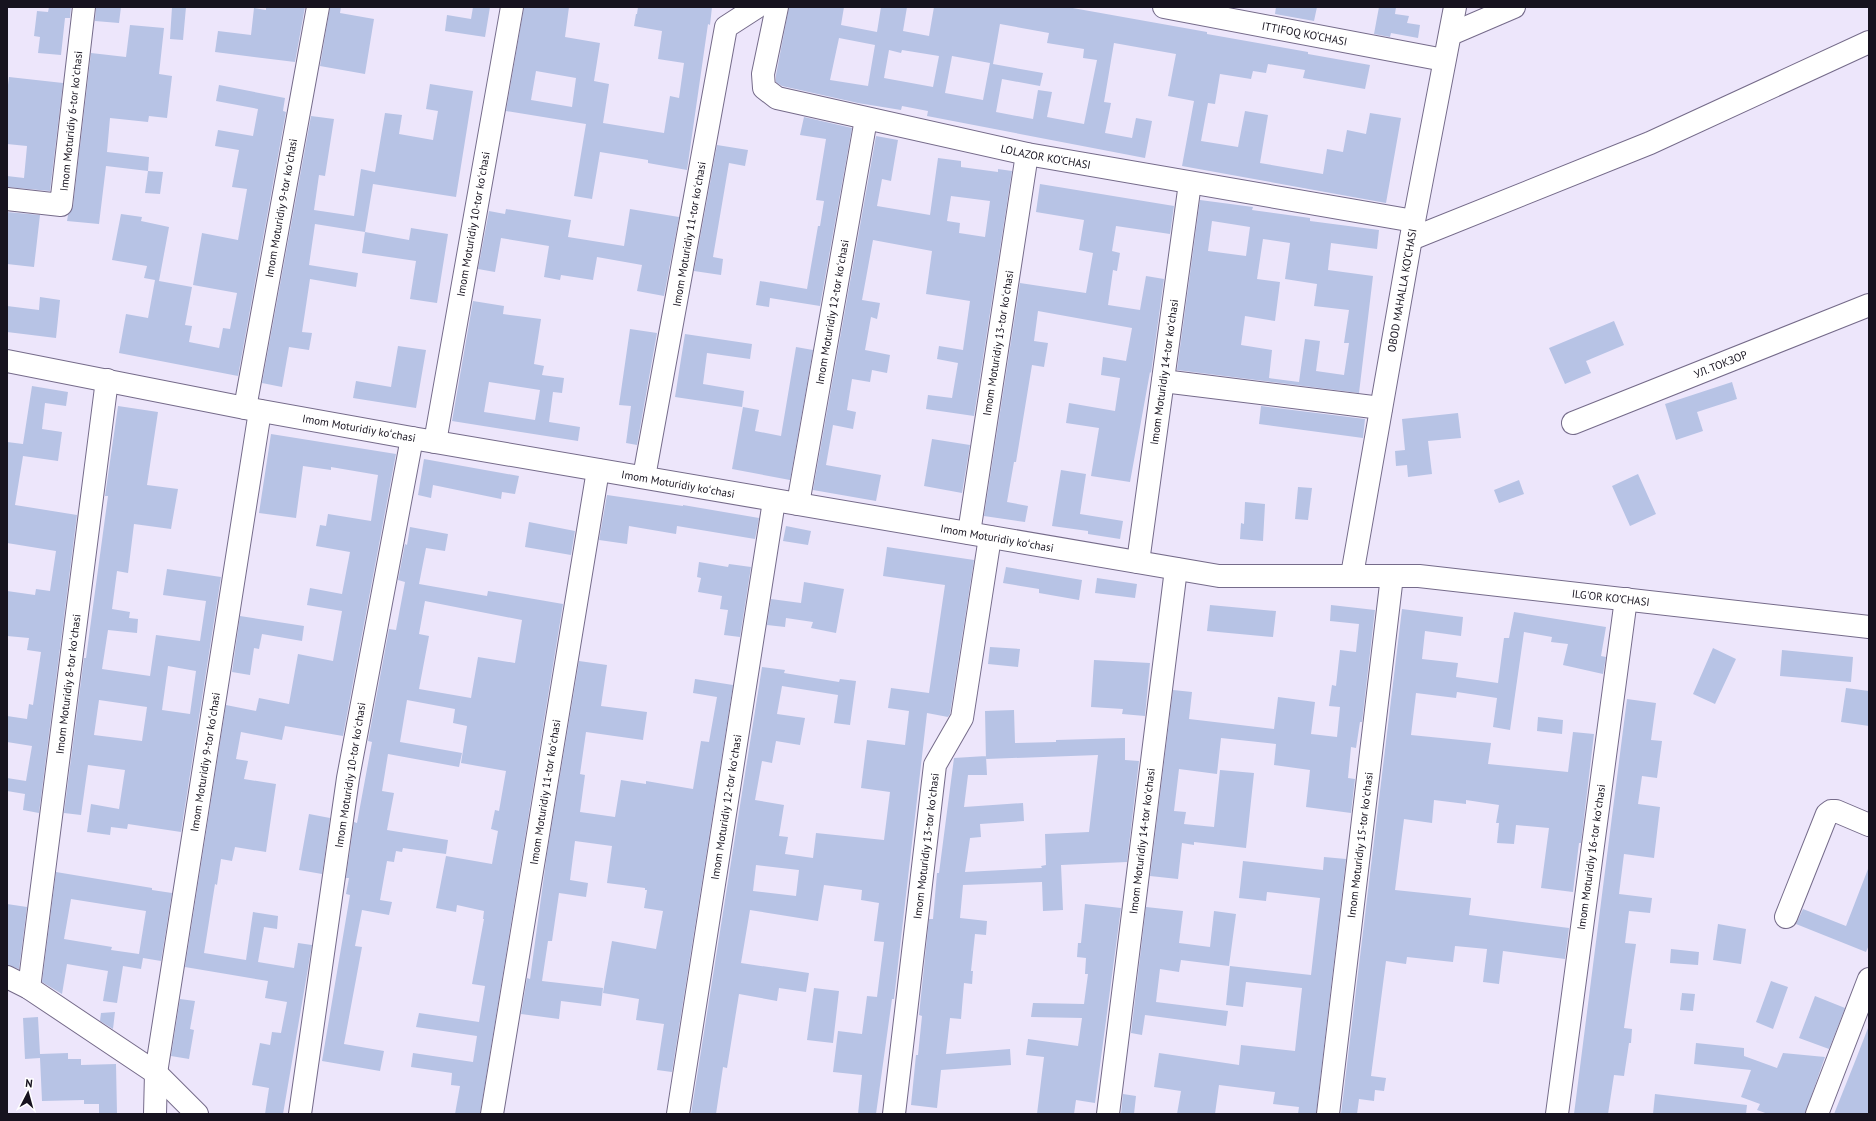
<svg xmlns="http://www.w3.org/2000/svg" width="1876" height="1121" font-family="'PT Sans',sans-serif">
	<rect width="100%" height="100%" fill="#ede6fb"/>
	<path fill="#b7c3e5" fill-rule="evenodd" d="M49,7H71L70,18H65L61,55L38,53L40,37L34,36L37,11L48,12Z
		M96,7H121L119,23L95,21Z
		M172,7H186L183,40L170,39Z
		M266,7H305L295,62L215,52L218,31L251,35L254,8L266,10Z
		M330,7H341L340,13L374,19L365,74L320,66Z
		M473,7H490L485,37L445,31L447,15L471,19Z
		M524,7H569L565,37L600,43L594,81L609,84L603,123L664,133L670,96L679,98L684,63L658,59L662,31L634,26L636,14H637L638,7H712L710,25L708,24L687,170L648,163V160L600,152L592,199L574,196L586,124L506,111ZM536,71L576,78L572,107L531,100Z
		M789,7H844L841,25L877,32L881,7H907L903,31L929,36L934,7H1067L1207,32V34L1308,52V54L1370,65L1365,89L1303,78L1305,70L1268,64L1266,73L1253,71L1251,79L1220,74L1215,104L1208,103L1201,141L1238,147L1245,111L1268,115L1260,163L1323,174L1327,149L1343,152L1347,130L1366,134L1370,113L1401,118L1386,203L1182,166L1194,101L1168,96L1176,54L1114,43L1104,102L1111,103L1105,133L1132,138L1136,118L1152,121L1145,158L927,116L928,111L902,106L901,110L858,103L782,86L776,82V75ZM1000,24L1049,33L1047,43L1084,49L1083,58L1097,60L1084,124L1047,117L1052,92L1038,90L1033,119L996,112L1002,79L1040,86L1043,73L993,64ZM839,38L875,45L868,86L830,80ZM889,50L901,53L902,50L939,56L933,87L884,78ZM952,56L990,63L983,100L945,93Z
		M1276,7H1317L1314,21L1275,14Z
		M1379,7H1396L1395,14L1409,16L1407,23L1420,25L1418,38L1391,33L1390,37L1374,34Z
		M130,25L164,28L159,74L172,76L167,118L149,116L148,122L110,118L107,152L149,157L148,171L106,166L99,224L67,221L68,215L73,206L91,53L126,57Z
		M9,77L63,83L50,191L7,187V176L24,178L27,146L7,144V93Z
		M430,84L473,91L456,197L373,184L365,232L315,224L309,265L358,273L356,287L310,279L302,332L312,333L309,350L289,347L282,387L262,383L311,116L334,119L325,176L319,175L314,210L354,216L361,169L375,172L385,113L402,115L399,134L433,140L438,111L426,109Z
		M219,85L285,98L283,111L286,112L238,376L119,353L126,314L148,318L155,280L144,278L147,266L112,260L121,214L142,217L141,221L169,227L159,281L192,287L185,325L192,326L189,342L219,348L223,328L230,329L237,293L193,285L202,233L238,240L247,189L232,187L239,150L215,146L218,130L253,136L258,109L216,101Z
		M804,117L852,128L820,306L770,298L769,307L756,305L760,281L807,289L818,226H820L824,201L816,200L826,139L800,135Z
		M876,136L898,140L891,181L882,179L877,206L930,215L938,158L961,161V167L998,172V169L1012,171L974,416L926,409L928,395L952,398L958,363L937,359L939,346L963,350L970,301L926,294L932,251L873,240L862,300L880,303L877,319L871,317L865,350L890,355L887,373L872,370L870,382L852,379L847,410L856,412L853,429L833,425L826,465L881,475L876,501L813,490ZM951,196L990,201L985,237L959,233L960,223L947,221Z
		M717,145L748,150L745,166L729,163L713,257L723,259L721,275L694,271Z
		M148,171L163,172L160,194L145,193Z
		M1040,184L1174,206L1170,234L1116,226L1112,251L1120,253L1117,271L1113,270L1108,305L1140,310L1146,276L1164,279L1151,373L1150,372L1130,482L1091,476L1099,428L1066,423L1069,403L1115,411L1120,378L1101,375L1103,357L1126,361L1132,328L1038,311L1034,341L1048,343L1044,367L1032,365L1016,462H1014L1007,502L1028,506L1025,522L984,516L1020,283L1086,293L1093,253L1079,250L1084,220L1036,212Z
		M1200,200L1253,207L1252,210L1310,218V221L1379,230L1377,249L1331,243L1328,270L1373,276L1359,393L1177,370ZM1212,221L1250,227L1246,256L1208,251ZM1263,239L1290,243L1285,279L1317,284L1314,306L1349,310L1344,343H1349L1344,375L1316,371L1320,341L1305,339L1299,382L1269,378L1272,350L1241,345L1245,316L1275,321L1280,282L1257,279Z
		M506,209L571,220L568,237L624,246L630,209L679,217L664,296L637,291L642,265L597,257L593,280L561,275L560,280L544,277L549,246L501,238L495,272L478,269L489,211L505,214Z
		M7,212L40,215L34,267L7,264Z
		M411,228L448,234L437,303L410,299L416,261L362,253L365,232L409,240Z
		M40,297L60,300L56,338L7,332V306L39,310Z
		M473,301L504,306L503,314L541,319L534,364L544,366L542,375L564,378L562,393L553,392L549,422L580,427L578,441L452,421ZM489,382L540,390L535,420L484,412Z
		M1614,321L1624,345L1586,361L1591,373L1565,384L1549,348Z
		M630,329L657,333L637,445L626,443L631,406L619,405Z
		M685,334L752,344L750,359L707,353L703,384L744,391L742,407L675,397Z
		M398,346L426,350L416,408L353,398L356,381L391,387Z
		M796,347L813,350L790,480L732,469L743,407L759,410L755,431L781,436Z
		M1732,382L1737,399L1697,412L1703,431L1676,440L1665,404Z
		M32,386L68,392L66,406L45,403L42,429L62,432L58,461L23,456L15,505L77,515L39,813L23,810L25,794L7,791V778L26,781L32,746L7,742V716L27,719L29,704L33,705L41,652L27,650L29,638L7,636V591L35,595L36,589L50,591L56,551L7,543V442L23,444Z
		M118,406L158,412L147,485L178,489L171,529L134,524L128,573L117,571L112,609L130,612L129,618L138,619L137,633L108,630L102,669L150,676L156,635L200,641L206,601L163,595L167,569L221,577L181,832L128,824L127,829L111,827L110,835L87,832L91,804L119,809L125,770L88,765L81,815L64,813L84,658H86L108,496H105ZM168,666L196,671L190,714L162,710ZM99,700L147,707L142,741L94,735Z
		M1261,406L1365,419L1363,438L1259,424Z
		M1458,413L1461,438L1428,441L1432,474L1408,477L1407,465L1396,466L1395,451L1405,450L1402,419Z
		M271,434L396,454L343,736L285,726L282,740L241,732L236,759L248,761L244,779L276,784L266,852L235,847L232,861L221,859L217,885L215,884L204,953L246,960L253,912L278,916L277,929L264,927L258,962L294,968L298,943L312,945L283,1114H265L269,1088L252,1085L260,1043L270,1045L272,1032L281,1033L287,1002L265,998L268,981L185,967L226,705L256,711L259,698L289,704L298,654L333,661L342,611L307,605L310,588L342,594L350,552L316,546L320,525L326,526L328,514L371,521L378,475L331,467V470L303,466L296,518L259,513Z
		M932,439L970,445L962,493L924,486Z
		M424,459L519,476L515,494L502,492L501,499L433,485L431,498L418,495Z
		M1061,470L1086,474L1080,514L1123,521L1120,539L1088,534V531L1052,526Z
		M1638,474L1656,514L1630,526L1612,486Z
		M1519,480L1524,494L1499,503L1494,490Z
		M1298,487L1312,488L1308,520L1295,519Z
		M607,495L683,506V505L759,518L755,539L677,526L676,534L629,526L627,544L599,540Z
		M1245,502L1265,504L1263,541L1240,539L1241,523L1244,524Z
		M529,522L575,531L571,555L525,547Z
		M786,526L811,531L808,545L783,541Z
		M410,527L448,534L445,551L426,548L419,584L487,596L488,591L563,604L480,1114H455L460,1086L451,1085L452,1073L411,1067L413,1053L473,1062L477,1036L416,1027L419,1013L479,1022L485,986L472,984L484,919H483L484,911L457,905L456,912L436,908L446,856L492,864L498,831L491,829L495,810L499,811L506,771L461,763L467,726L453,723L455,709L407,700L400,742L462,753L459,767L388,754L382,791L394,793L387,830L448,840L446,854L403,848L402,852L396,851L394,862L387,861L380,900L392,902L389,915L362,910L355,946L362,947L344,1044L384,1051L380,1071L322,1061L350,895L346,894L349,878H346L354,822L357,823L372,742L368,741L389,629L396,630L405,582L398,580L405,544L407,545ZM425,601L522,620L515,663L478,657L471,698L419,689L429,636L419,634Z
		M887,547L974,560L950,714L948,717L927,713L894,999H892L876,1114H858L862,1075L833,1072L838,1031L862,1034L867,996L877,997L884,942L874,941L879,903L861,900L862,890L824,885L818,921L750,910L741,963L809,973L806,992L779,988L777,1001L739,994L727,1068L723,1067L716,1114H691L762,667L785,670L784,673L839,682L840,679L856,681L850,725L834,723L838,695L782,686L777,714L805,718L800,745L776,741L772,763L762,761L755,800L784,805L779,836L788,837L785,854L813,858L816,833L884,840L890,792L861,788L867,740L905,745L909,711L888,708L891,688L929,693L945,585L883,576ZM756,865L799,870L796,896L753,891Z
		M699,562L728,567L729,564L751,567L740,637L724,635L728,610L720,609L722,596L698,592L701,578L697,577Z
		M1006,567L1082,580L1079,600L1039,593V589L1003,583Z
		M1097,578L1137,584L1135,598L1095,593Z
		M804,582L844,589L836,633L811,628L813,622L786,618L785,627L767,625L771,599L801,603Z
		M1210,605L1276,611L1273,637L1207,631Z
		M1331,605L1375,610L1362,722H1360L1356,748L1351,747L1348,778L1355,779L1351,813L1306,807L1310,770L1274,765L1276,744L1221,738L1217,774L1179,769L1174,811L1186,812L1184,824L1214,827L1220,770L1254,773L1246,848L1194,842V845L1182,843L1178,879L1150,876L1173,690L1192,692L1189,719L1274,729L1278,697L1315,702L1311,734L1337,737L1340,707L1329,706L1332,685L1336,686L1340,650L1356,652L1359,624L1330,621Z
		M1402,609L1463,617L1461,636L1425,631L1422,659L1458,663L1456,677L1498,683L1504,638H1509L1514,612L1606,627L1601,656L1606,657L1603,674L1563,665L1568,644L1551,642L1552,637L1524,632L1510,730L1493,727L1497,698L1457,692L1456,698L1416,693L1411,735L1491,743L1488,764L1568,772L1573,732L1594,734L1581,843H1579L1573,892L1541,888L1549,828L1516,825L1514,844L1497,843L1499,823H1496L1499,805L1466,800V804L1434,800L1432,823L1404,819L1395,890L1471,898L1469,915L1569,928L1565,959L1503,951L1499,984L1483,982L1487,949L1455,946L1453,962L1407,957L1406,964L1386,961L1371,1076L1386,1078L1384,1091L1375,1090L1374,1101L1359,1099L1357,1114H1341Z
		M240,616L304,626L302,641L262,634L259,649L254,648L250,675L232,672Z
		M990,647L1020,649L1018,667L988,664Z
		M1713,648L1736,659L1715,704L1693,694Z
		M1782,650L1853,657L1851,682L1780,676Z
		M1094,660L1150,663L1145,716L1122,714L1123,709L1091,707Z
		M579,661L607,665L601,706L647,712L643,740L586,732L580,774L585,775L580,812L615,817L621,780L646,784V781L693,789L701,741L709,742L717,697L693,693L695,679L733,685L672,1072L657,1070L664,1024L636,1020L639,999L603,993L612,941L656,949L663,911L644,908L647,890H645V888L607,883L612,846L575,841L570,880L588,883L586,897L559,893L552,941H548L542,981L603,988L601,1006L561,1001L559,1019L521,1014L527,978L530,979L547,854Z
		M1846,688L1869,691V726L1841,722Z
		M1627,699L1656,703L1651,740L1662,741L1657,778L1642,776L1638,804L1660,807L1654,858L1624,854L1619,894L1652,898L1650,913L1629,911L1625,943L1636,944L1624,1028L1632,1029L1631,1043H1629L1624,1076L1614,1075L1608,1114H1574Z
		M1014,710L1015,743L1056,742V740L1125,738V760L1139,761L1127,862L1061,865L1063,910L1043,911L1042,882L963,885L960,918L987,921L986,935L975,934L971,971H973L972,984L964,983L961,1019L950,1018L946,1054L1010,1049L1011,1065L941,1070L937,1108L911,1105L916,1055H918L922,1016L919,1015L929,919H933L937,873H939L954,758L986,756L987,775H968L964,807L1023,803L1024,821L980,824L981,837L970,838L965,872L1042,868L1041,866L1046,865L1045,834L1089,832L1098,755L986,759L985,711Z
		M1538,717L1563,720L1562,734L1537,731Z
		M309,814L330,818L322,874L299,870Z
		M1324,857L1346,859L1316,1114H1298L1299,1107L1273,1104L1275,1092L1219,1085L1215,1114H1177L1181,1091L1154,1087L1159,1053L1239,1065L1241,1045L1295,1051L1302,988L1246,982L1243,1007L1226,1005L1230,966L1311,975L1320,898L1267,892L1266,901L1239,898L1243,861L1323,870Z
		M1868,869L1869,945L1866,952L1796,924L1803,909L1846,926Z
		M56,872L152,888V890L172,893L161,961L143,958L141,969L123,966L117,1003L103,1001L108,971L67,964L62,994L42,982ZM71,899L146,911L139,954L111,950L112,947L64,939Z
		M7,904L27,907L19,969L7,965Z
		M1085,904L1121,908L1095,1103L1076,1100L1074,1114H1037L1044,1057L1026,1055L1028,1039L1078,1046L1082,1018L1031,1017L1033,1003L1084,1004L1088,974H1085L1086,958L1077,957L1078,943H1081Z
		M1146,907L1183,911L1179,943L1210,947L1214,911L1236,914L1229,966L1181,960L1179,972L1160,969L1156,1002L1228,1011L1226,1026L1145,1015L1142,1035L1131,1033Z
		M1718,924L1746,929L1741,964L1713,960Z
		M1671,949L1699,952L1698,965L1670,963Z
		M1771,981L1788,987L1773,1029L1756,1022Z
		M814,988L839,991L833,1043L807,1040Z
		M1682,993L1695,994L1693,1011L1680,1010Z
		M1815,996L1845,1008L1829,1049L1799,1038Z
		M180,999L195,1001L190,1029L194,1030L189,1059L171,1056Z
		M115,1012L113,1029L100,1021L101,1013Z
		M38,1017L40,1054L68,1053V1059H81V1065L116,1064L117,1114H99V1104H84V1100L42,1101L40,1058L25,1059L23,1018Z
		M1868,1028L1869,1114H1834L1856,1059Z
		M1696,1043L1744,1048V1056L1777,1068L1783,1053L1825,1057L1805,1114H1768L1757,1110L1760,1104L1741,1097L1751,1070L1694,1064Z
		M1123,1094L1136,1096L1134,1114H1121Z
		M1655,1094L1747,1105L1746,1114H1653Z"/>
	<g fill="none" stroke-linecap="round" stroke-linejoin="round">
		<g stroke="#756b8a" stroke-width="24">
			<g id="minor">
				<path id="s1" d="M777,7L763,74L764,88L777,98L1027,154L1414,221"/>
				<path id="s2" d="M1164,7L1444,60"/>
				<path d="M1451,34L1514,7"/>
				<path d="M7,199L61,205L84,7"/>
				<path d="M1411,239L1650,143L1869,42"/>
				<path id="s3" d="M7,361L245,408L412,438L1219,576H1419L1869,627"/>
				<path d="M1163,381L1381,408"/>
				<path d="M245,408L318,7"/>
				<path id="s4" d="M1573,423L1869,305"/>
				<path d="M435,442L512,7"/>
				<path d="M644,477L726,27L757,7"/>
				<path d="M798,504L866,119"/>
				<path d="M969,533L1027,154"/>
				<path d="M1138,562L1190,183"/>
				<path id="s5" d="M1352,575L1414,221L1455,7"/>
				<path d="M1786,917L1827,814L1831,811H1836L1869,825"/>
				<path d="M7,977L29,988L156,1073L197,1114"/>
				<path d="M29,988L107,380"/>
				<path d="M155,1114L156,1073L260,411"/>
				<path d="M300,1114L348,778L412,438"/>
				<path d="M492,1114L598,470"/>
				<path d="M678,1114L774,501"/>
				<path d="M894,1114L935,765L962,718L990,537"/>
				<path d="M1108,1114L1176,569"/>
				<path d="M1328,1114L1392,576"/>
				<path d="M1557,1114L1626,599"/>
				<path d="M1817,1114L1869,979"/>
			</g>
		</g>
		<use href="#minor" stroke="#fff" stroke-width="22"/>
	</g>
	<g text-anchor="middle" stroke-width="4" stroke-linejoin="round" paint-order="stroke">
		<g font-size="11" fill="#17131f" stroke="#fff">
			<text dy="4" stroke="none"><textPath href="#s2" startOffset="143">ITTIFOQ KO‘CHASI</textPath></text>
			<text transform="translate(71 121) rotate(-84)" y="4">Imom Moturidiy 6-tor koʻchasi</text>
			<text dy="4" stroke="none"><textPath href="#s1" startOffset="374">LOLAZOR KO‘CHASI</textPath></text>
			<text transform="translate(281 208) rotate(-80)" y="4">Imom Moturidiy 9-tor koʻchasi</text>
			<text transform="translate(473 224) rotate(-80)" y="4">Imom Moturidiy 10-tor koʻchasi</text>
			<text transform="translate(689 234) rotate(-80)" y="4">Imom Moturidiy 11-tor koʻchasi</text>
			<text dy="4" stroke="none"><textPath href="#s5" startOffset="289">OBOD MAHALLA KO‘CHASI</textPath></text>
			<text transform="translate(832 312) rotate(-80)" y="4">Imom Moturidiy 12-tor koʻchasi</text>
			<text transform="translate(998 343) rotate(-81)" y="4">Imom Moturidiy 13-tor koʻchasi</text>
			<text dy="4" stroke="none"><textPath href="#s4" startOffset="159">УЛ. ТОКЗОР</textPath></text>
			<text transform="translate(1164 372) rotate(-82)" y="4">Imom Moturidiy 14-tor koʻchasi</text>
			<text transform="translate(359 428) rotate(10)" y="4">Imom Moturidiy koʻchasi</text>
			<text transform="translate(678 484) rotate(10)" y="4">Imom Moturidiy koʻchasi</text>
			<text transform="translate(997 538) rotate(10)" y="4">Imom Moturidiy koʻchasi</text>
			<text dy="4" stroke="none"><textPath href="#s3" startOffset="1624">ILG'OR KO'CHASI</textPath></text>
			<text transform="translate(68 684) rotate(-83)" y="4">Imom Moturidiy 8-tor koʻchasi</text>
			<text transform="translate(205 762) rotate(-81)" y="4">Imom Moturidiy 9-tor koʻchasi</text>
			<text transform="translate(350 775) rotate(-81)" y="4">Imom Moturidiy 10-tor koʻchasi</text>
			<text transform="translate(545 792) rotate(-81)" y="4">Imom Moturidiy 11-tor koʻchasi</text>
			<text transform="translate(726 807) rotate(-81)" y="4">Imom Moturidiy 12-tor koʻchasi</text>
			<text transform="translate(1142 841) rotate(-83)" y="4">Imom Moturidiy 14-tor koʻchasi</text>
			<text transform="translate(1360 845) rotate(-83)" y="4">Imom Moturidiy 15-tor koʻchasi</text>
			<text transform="translate(926 846) rotate(-83)" y="4">Imom Moturidiy 13-tor koʻchasi</text>
			<text transform="translate(1591 857) rotate(-82)" y="4">Imom Moturidiy 16-tor koʻchasi</text>
		</g>
	</g>
	<rect width="1876" height="1121" fill="none" stroke="#17131f" stroke-width="16"/>
	<g transform="translate(28 1093) rotate(6)" stroke="#ffffff" stroke-width="3" paint-order="stroke">
	<path d="M0-3L7 15L0 10L-7 15Z" fill="#17131f"/>
	<text y="-6" font-size="11" font-weight="bold" text-anchor="middle" fill="#17131f">N</text>
	</g>
</svg>
